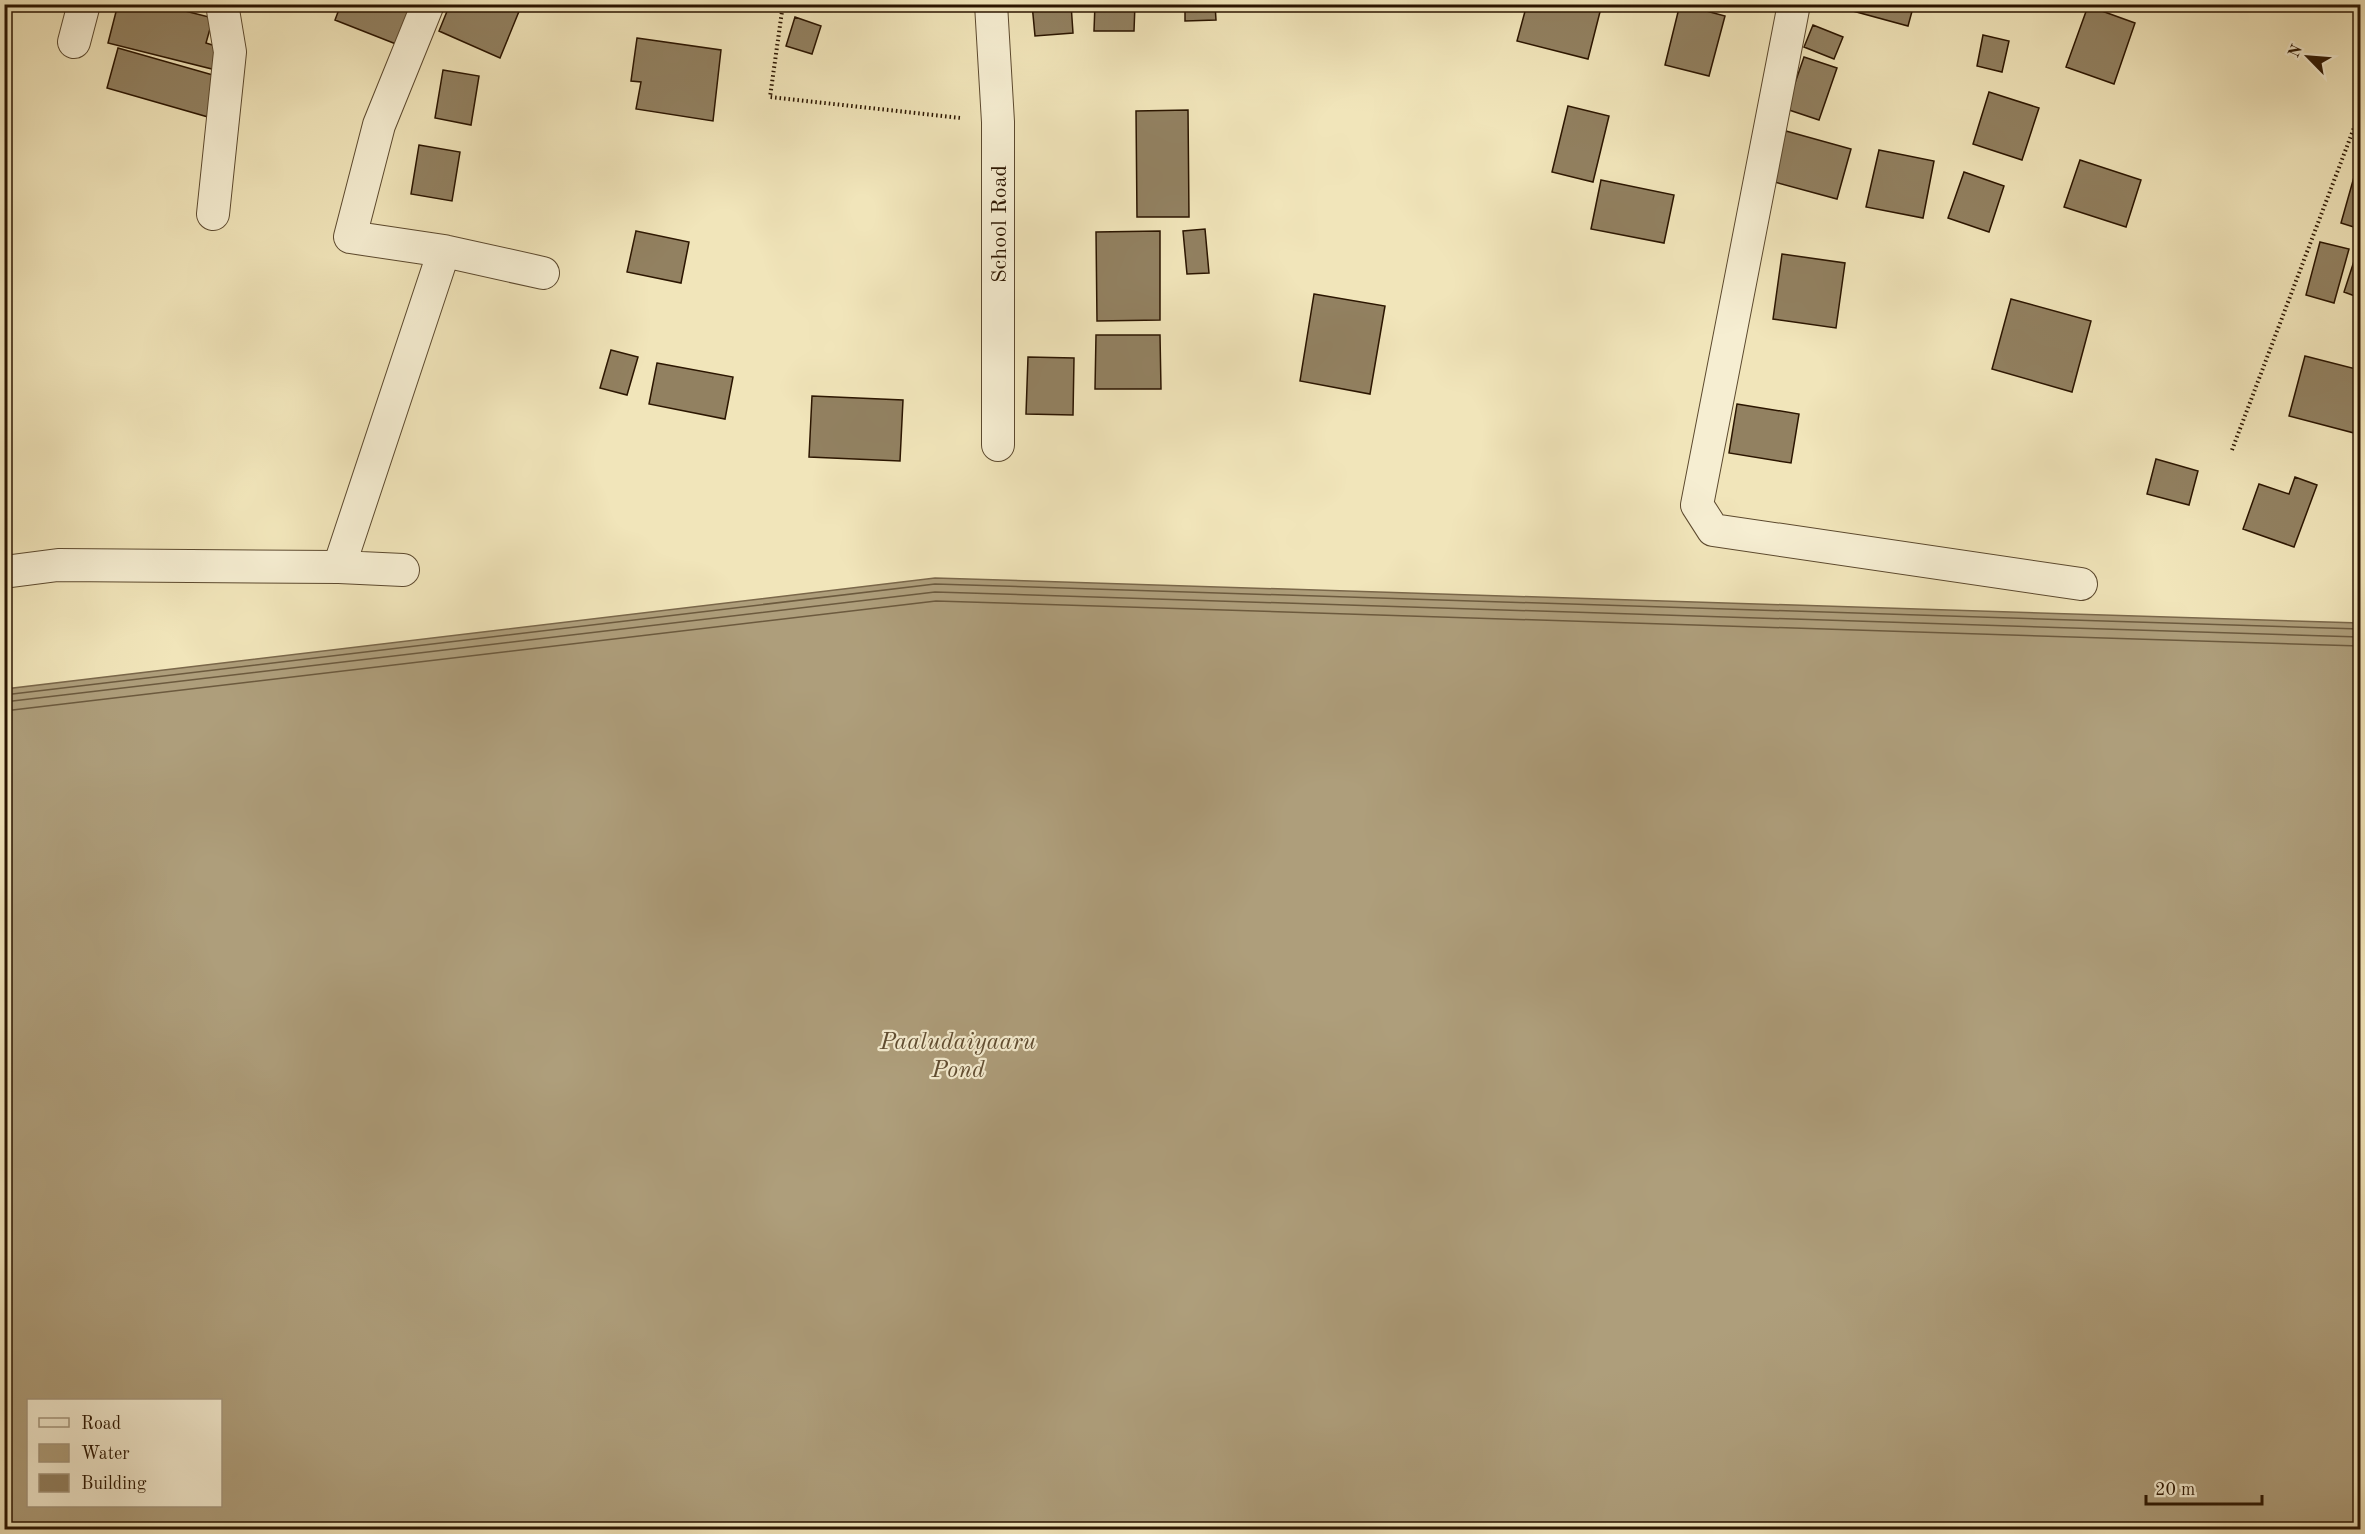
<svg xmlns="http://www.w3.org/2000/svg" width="2365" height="1534" font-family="'Old Standard TT',serif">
	<rect width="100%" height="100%" fill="#f1e5ba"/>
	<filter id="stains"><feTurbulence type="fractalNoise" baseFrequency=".00333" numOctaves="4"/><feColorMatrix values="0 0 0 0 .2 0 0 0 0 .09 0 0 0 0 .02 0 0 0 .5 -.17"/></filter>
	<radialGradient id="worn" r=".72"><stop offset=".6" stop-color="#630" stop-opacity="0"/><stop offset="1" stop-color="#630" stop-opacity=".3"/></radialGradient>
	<path fill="#ae9e7b" stroke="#7a674a" stroke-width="1.5" fill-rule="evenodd" d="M935,578L2360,623V1529H5V689ZM28,1400H220V1506H28Z"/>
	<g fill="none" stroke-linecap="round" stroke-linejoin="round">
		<path stroke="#6c5a3e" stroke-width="1.5" d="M4,695L935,584L2360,629
			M4,702L935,592L2360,637
			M4,711L936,601L2360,646"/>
	</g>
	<path fill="#928161" stroke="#2b1500" stroke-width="1.5" d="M118,4H157L213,18L206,43L222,48L216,70L108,43Z
		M341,4H418L401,46L335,20Z
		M450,4H522L500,58L439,31Z
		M1032,4H1071L1073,33L1035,36Z
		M1095,4H1135L1134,31H1094Z
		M1185,4H1215L1216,20L1185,21Z
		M1527,4H1602L1588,59L1517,41Z
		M1680,4L1725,16L1709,76L1665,65Z
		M1827,4H1914L1908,26Z
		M2088,6L2135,23L2114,84L2066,67Z
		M795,17L821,26L812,54L786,46Z
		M1813,25L1843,37L1834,59L1804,47Z
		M1983,35L2009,41L2002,72L1977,66Z
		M637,38L721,50L713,121L636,109L641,82L631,81Z
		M118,48L227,79L215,119L107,88Z
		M1804,57L1837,68L1819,120L1786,109Z
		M443,70L479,76L471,125L435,118Z
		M1989,92L2039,108L2022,160L1973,144Z
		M1568,106L1609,116L1593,182L1552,172Z
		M1188,110L1189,217H1137L1136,111Z
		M1786,131L1851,149L1837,199L1771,181Z
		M419,145L460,152L452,201L411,194Z
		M1879,150L1934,161L1923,218L1866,207Z
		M2080,160L2141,180L2126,227L2064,207Z
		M1964,172L2004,186L1989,232L1948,218Z
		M2354,177L2360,179V229L2341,223Z
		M1601,180L1674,195L1664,243L1591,229Z
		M1205,229L1209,273L1187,274L1183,231Z
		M636,231L689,242L681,283L627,272Z
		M1160,231V320L1097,321L1096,232Z
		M2320,242L2349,249L2334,303L2306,295Z
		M1782,254L1845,263L1836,328L1773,319Z
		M2356,255L2360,256V298L2344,292Z
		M1314,294L1385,306L1370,394L1300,381Z
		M2011,299L2091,321L2072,392L1992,369Z
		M1096,335H1160L1161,389H1095Z
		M611,350L638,357L627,395L600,388Z
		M2305,356L2360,370V408L2354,433L2289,416Z
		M1028,357L1074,358L1073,415L1026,414Z
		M657,363L733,377L725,419L649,404Z
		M812,396L903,400L900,461L809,457Z
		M1737,404L1799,414L1791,463L1729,453Z
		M2156,459L2198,471L2189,505L2147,494Z
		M2295,477L2317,485L2294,547L2243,529L2259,484L2289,494Z"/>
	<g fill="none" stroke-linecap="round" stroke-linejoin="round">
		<g stroke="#5c492e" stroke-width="34">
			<path id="minor" d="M428,4L379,125L350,237L444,251L543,273
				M991,4L998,122V445
				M1794,4L1697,505L1713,530L2081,584
				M74,42L84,4
				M213,214L230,52L222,4
				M403,570L339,567L444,251
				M4,572L58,565L339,567"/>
		</g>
		<path stroke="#2b1500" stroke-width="4" stroke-dasharray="1.5 3" stroke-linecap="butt" d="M783,4L770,97L961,118
			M2232,450L2360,112"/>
		<use href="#minor" stroke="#f6eed2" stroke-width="32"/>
	</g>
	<g text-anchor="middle" stroke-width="4.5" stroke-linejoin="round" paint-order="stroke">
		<g font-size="22" fill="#2b1500" stroke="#f6eed2">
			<text transform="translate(998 224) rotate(-90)" y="8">School Road</text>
		</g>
		<g font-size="24" font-style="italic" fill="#5f4c31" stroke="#f6eed2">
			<text x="958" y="1049">Paaludaiyaaru<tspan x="958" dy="28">Pond</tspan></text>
		</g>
	</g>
	<rect width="2365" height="1534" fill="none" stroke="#f1e5ba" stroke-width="24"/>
	<rect x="6" y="6" width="2353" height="1522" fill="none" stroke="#2b1500" stroke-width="3"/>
	<rect x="12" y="12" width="2341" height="1510" fill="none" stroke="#2b1500" stroke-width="1.5"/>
	<rect x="27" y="1399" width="195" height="108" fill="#f6eed2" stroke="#a5977e" stroke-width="1.5"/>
	<rect x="39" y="1418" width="30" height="9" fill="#f6eed2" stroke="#a5977e" stroke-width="1.5"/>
	<text x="81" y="1429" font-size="18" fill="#2b1500">Road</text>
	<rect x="39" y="1444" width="30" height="18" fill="#ae9e7b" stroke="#a5977e" stroke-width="1.5"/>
	<text x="81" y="1459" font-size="18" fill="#2b1500">Water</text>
	<rect x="39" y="1474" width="30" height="18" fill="#928161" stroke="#a5977e" stroke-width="1.5"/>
	<text x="81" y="1489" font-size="18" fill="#2b1500">Building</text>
	<g transform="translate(2308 57) rotate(295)" stroke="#f6eed2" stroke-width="4.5" paint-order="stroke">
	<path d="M0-4.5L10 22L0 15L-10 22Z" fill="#2b1500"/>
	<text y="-9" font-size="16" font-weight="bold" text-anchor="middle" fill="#2b1500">N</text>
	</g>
	<path d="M2146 1495v9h116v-9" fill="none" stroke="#2b1500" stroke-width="3"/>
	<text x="2155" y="1495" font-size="18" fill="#2b1500" stroke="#f6eed2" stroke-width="4.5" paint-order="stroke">20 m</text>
	<rect width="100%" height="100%" filter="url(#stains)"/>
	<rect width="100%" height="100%" fill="url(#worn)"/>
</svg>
